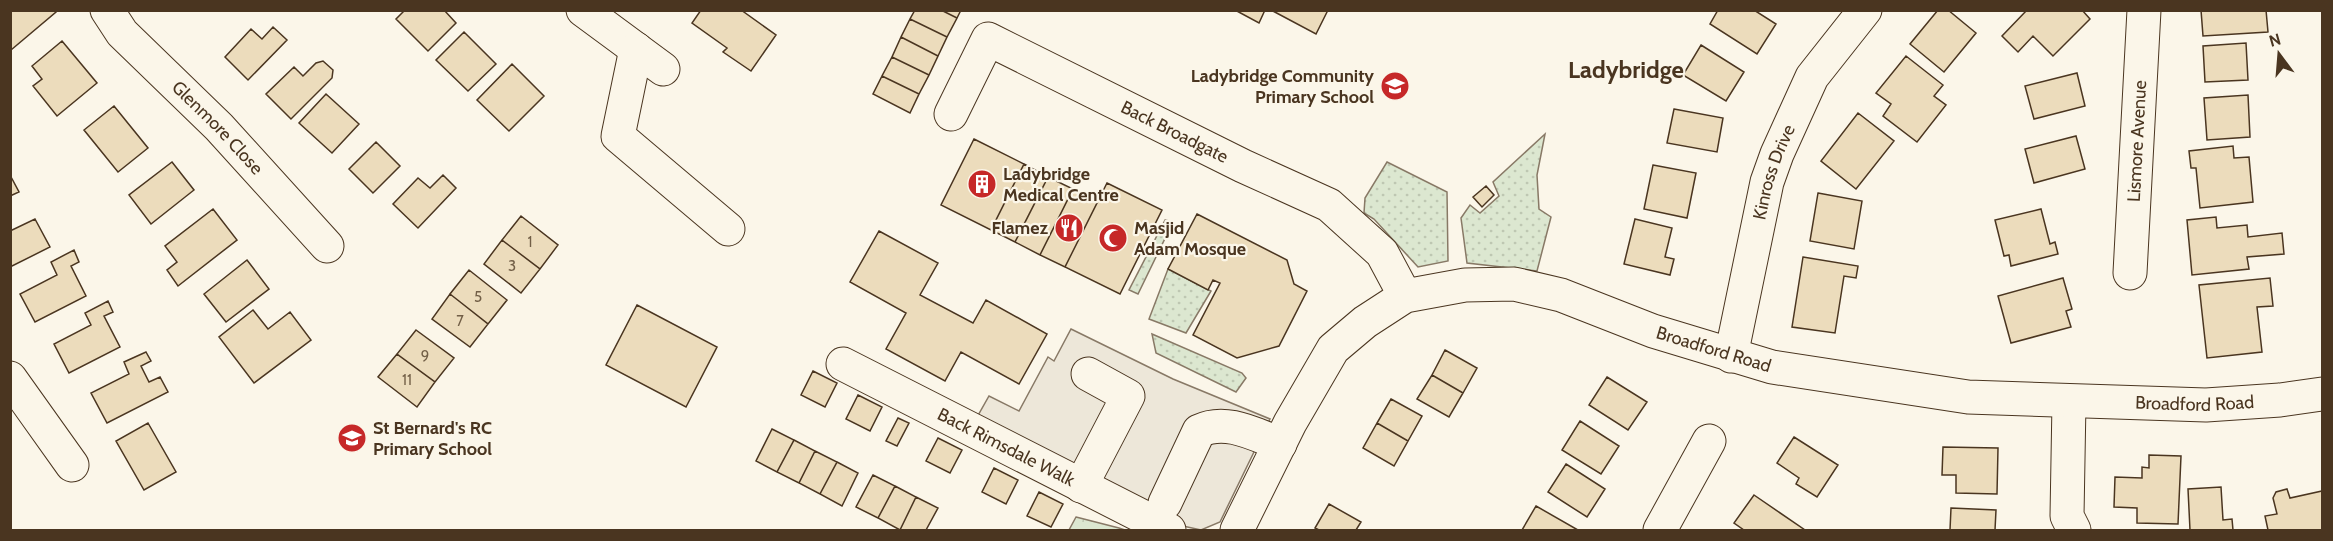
<svg xmlns="http://www.w3.org/2000/svg" width="2333" height="541" font-family="Cabin,sans-serif">
	<defs>
		<pattern id="grass-dots" width="8" height="8" patternUnits="userSpaceOnUse" patternTransform="scale(1.5)"><rect width="8" height="8" fill="#dce7d0"/><path d="M2 2h.1M6 6h.1" fill="none" stroke="#bec7b2" stroke-width="1.8" stroke-linecap="round"/></pattern>
		<pattern id="forest-crowns" width="20" height="18" patternUnits="userSpaceOnUse" patternTransform="scale(1.5)"><rect width="20" height="18" fill="#dce7d0"/><path d="M2 6a3 3 0 1 1 6 0M12 15a3 3 0 1 1 6 0" fill="none" stroke="#bec7b2"/></pattern>
	</defs>
	<rect width="100%" height="100%" fill="#fbf6e9"/>
	<path fill="url(#grass-dots)" stroke="#887966" stroke-width="1.5" d="M1545,134L1537,175L1539,209L1551,217L1537,271L1467,263L1461,218L1470,205L1480,213L1499,196L1493,182Z
		M1387,162L1447,192L1448,261L1418,267L1374,219L1364,213L1365,198Z
		M1165,220L1173,222L1138,294L1129,290Z
		M1168,269L1211,291L1186,333L1149,319Z
		M1152,334L1242,373L1246,378L1236,392L1156,353Z"/>
	<path fill="url(#forest-crowns)" stroke="#887966" stroke-width="1.5" d="M1076,517L1119,528L1125,530H1069Z"/>
	<path fill="#ede7d9" stroke="#887966" stroke-width="1.5" d="M1071,329L1173,379L1270,419L1220,522L1201,530L1183,526L976,419L989,396L1019,411L1048,357L1054,361Z"/>
	<path fill="#ecdcbc" stroke="#4a3520" stroke-width="1.5" d="M10,10H55L56,12L11,50Z
		M405,10H444L456,23L428,51L396,19Z
		M701,10H741L776,35L751,71L723,52L727,48L692,23Z
		M915,10H941L957,18L947,37L910,19Z
		M941,10H961L957,18Z
		M1235,10H1265L1259,23Z
		M1271,10H1328L1316,34Z
		M1718,10H1754L1776,24L1757,54L1710,24Z
		M1938,10H1948L1976,33L1944,72L1910,44Z
		M2027,10H2082L2090,19L2053,56L2033,36L2018,52L2002,36Z
		M2201,10H2266L2268,32L2203,36Z
		M910,19L947,37L938,56L901,37Z
		M273,27L287,40L248,80L225,57L251,29L262,39Z
		M464,32L496,64L468,91L436,60Z
		M901,37L938,56L929,75L892,57Z
		M62,41L97,83L57,116L33,86L42,79L32,66Z
		M2246,43L2248,80L2205,82L2203,46Z
		M1701,45L1744,72L1726,101L1683,75Z
		M1906,56L1943,85L1934,96L1946,105L1917,142L1883,116L1891,104L1876,93Z
		M892,57L929,75L919,94L882,76Z
		M323,61L333,70L332,78L291,119L266,94L294,67L303,76L316,63Z
		M512,64L544,96L509,131L477,100Z
		M2077,73L2085,106L2034,119L2025,86Z
		M882,76L919,94L910,113L873,94Z
		M326,94L359,124L332,153L299,123Z
		M2248,95L2250,137L2207,140L2204,98Z
		M114,106L148,148L118,172L84,130Z
		M1674,109L1723,118L1717,152L1667,143Z
		M1858,113L1894,141L1856,189L1821,161Z
		M2076,136L2085,169L2034,183L2025,149Z
		M974,139L1024,164L991,230L941,205Z
		M376,142L400,166L373,193L349,169Z
		M2233,146L2234,158L2249,157L2253,202L2200,208L2196,168H2191L2189,151Z
		M172,162L194,190L151,224L129,195Z
		M1024,164L1048,177L1015,242L991,230Z
		M1653,165L1696,173L1687,218L1644,209Z
		M10,175L19,192L10,196Z
		M443,175L456,188L418,228L393,204L418,178L430,188Z
		M1048,177L1073,189L1040,255L1015,242Z
		M1107,183L1162,210L1120,294L1065,267Z
		M1486,186L1494,195L1482,207L1473,197Z
		M1073,189L1098,201L1065,267L1040,255Z
		M1818,193L1862,201L1854,249L1810,241Z
		M213,209L237,240L178,286L167,270L177,262L165,246Z
		M2041,209L2050,244L2055,242L2058,254L2011,266L2009,255L2004,256L1995,220Z
		M1197,214L1287,260L1294,284L1307,291L1279,346L1237,358L1193,335L1220,283L1213,280L1208,290L1168,269Z
		M521,216L558,245L540,269L502,240Z
		M2216,217L2217,228L2247,225L2248,237L2282,233L2284,254L2247,257L2249,269L2192,275L2187,220Z
		M35,219L50,247L10,267V231Z
		M1635,219L1672,228L1665,257L1674,259L1670,275L1624,264Z
		M879,231L938,263L920,295L973,323L986,300L1047,334L1019,384L961,352L945,381L886,349L906,313L850,282Z
		M502,240L540,269L521,293L484,264Z
		M74,250L79,262L71,266L86,296L35,322L20,294L57,275L51,262Z
		M1803,257L1858,266L1856,278L1844,276L1835,333L1792,327Z
		M247,260L269,289L226,322L204,294Z
		M469,270L507,300L488,324L450,294Z
		M2063,278L2072,309L2066,311L2071,327L2011,343L1998,296Z
		M2270,278L2273,306L2257,307L2262,352L2207,358L2199,285Z
		M450,294L488,324L470,347L432,319Z
		M108,301L113,312L104,316L120,347L69,373L54,344L91,325L85,313Z
		M637,305L717,347L686,407L606,365Z
		M253,310L268,329L290,312L311,340L254,383L219,337Z
		M416,330L454,358L435,382L397,354Z
		M1445,350L1477,368L1463,393L1432,375Z
		M146,352L151,361L141,366L149,382L160,377L168,392L107,423L91,393L129,374L124,362Z
		M397,354L435,382L417,407L378,377Z
		M813,371L837,383L825,407L801,395Z
		M1432,375L1463,393L1449,417L1417,399Z
		M1607,377L1647,402L1628,430L1589,405Z
		M858,395L882,407L870,431L846,419Z
		M1391,399L1422,416L1408,441L1377,423Z
		M898,418L909,423L897,446L886,441Z
		M1580,421L1619,446L1601,474L1562,450Z
		M148,423L176,472L144,490L116,441Z
		M1377,423L1408,441L1394,466L1363,448Z
		M772,429L794,440L777,472L756,461Z
		M1794,437L1838,465L1817,497L1796,484L1799,478L1777,463Z
		M938,438L962,450L950,473L926,461Z
		M794,440L815,451L799,483L777,472Z
		M1943,447L1998,448L1997,494L1956,493V475H1942Z
		M815,451L837,462L820,494L799,483Z
		M2149,455L2181,456L2178,524L2137,523V508L2114,507L2115,477L2142,478V467L2149,468Z
		M837,462L858,473L842,506L820,494Z
		M1566,464L1605,489L1587,517L1548,492Z
		M994,468L1018,480L1006,504L982,492Z
		M873,475L895,486L878,518L856,507Z
		M895,486L916,497L900,530L878,518Z
		M2221,487L2223,520L2232,519L2233,530H2190L2188,489Z
		M2287,489L2290,498L2322,491V530H2268L2265,516L2277,514L2273,498L2276,492Z
		M1039,492L1063,504L1051,527L1027,516Z
		M1754,495L1805,530H1744L1734,523Z
		M916,497L938,508L926,530H900Z
		M1329,504L1361,522L1356,530H1319L1315,528Z
		M1536,506L1578,530H1522Z
		M1951,508L1996,510L1995,530H1950Z"/>
	<g fill="none" stroke-linecap="round" stroke-linejoin="round">
		<g stroke="#4a3520" stroke-width="35">
			<g id="minor">
				<path id="s1" d="M107,10L122,33L219,127L327,246"/>
				<path d="M583,10L663,69"/>
				<path d="M636,49L618,136L728,229"/>
				<path id="s2" d="M951,114L988,39L1243,166L1329,205L1382,253L1405,296"/>
				<path id="s3" d="M2130,273L2144,10"/>
				<path id="s4" d="M1731,356L1767,182L1777,154L1812,77L1865,10"/>
				<path id="s5" d="M843,364L1169,530"/>
				<path d="M10,378L72,465"/>
				<path d="M2069,402L2067,516L2074,530"/>
				<path d="M1081,486L1128,396L1088,374"/>
				<path d="M1165,503L1199,431C1226,418 1254,434 1280,444"/>
				<path id="s6" d="M1237,530L1290,423L1333,349L1365,322L1405,296L1465,285L1514,284L1561,295L1653,331L1772,367L1968,397L2206,405L2280,400L2322,394"/>
				<path d="M1660,530L1709,441"/>
			</g>
		</g>
		<use href="#minor" stroke="#fbf6e9" stroke-width="33"/>
	</g>
	<defs>
		<g id="school-disc" transform="scale(1.5)"><circle r="9.5" fill="#c62828" stroke="#fbf6e9"/><path d="M0-5L7-2L0 1L-7-2ZM-4 1L0 2.5L4 1V4Q0 6-4 4Z" fill="#fff"/></g>
		<g id="building-disc" transform="scale(1.5)"><circle r="9.5" fill="#c62828" stroke="#fbf6e9"/><path d="M-4-6H4V6H1V3H-1V6H-4ZM-2.5-4.3h1.7v1.8h-1.7ZM.8-4.3h1.7v1.8H.8ZM-2.5-1h1.7V.8h-1.7ZM.8-1h1.7V.8H.8Z" fill="#fff"/></g>
		<g id="restaurant-disc" transform="scale(1.5)"><circle r="9.5" fill="#c62828" stroke="#fbf6e9"/><path d="M-5-6h1v4h1v-4h1v4h1v-4h1v5L-1.5 .5V6h-2V.5L-5-1ZM5-6V6H3V1.5H1.5Q1.5-4 5-6Z" fill="#fff"/></g>
		<g id="mosque-disc" transform="scale(1.5)"><circle r="9.5" fill="#c62828" stroke="#fbf6e9"/><path d="M3.5-4.9A6 6 0 1 0 3.5 4.9A5 5 0 1 1 3.5-4.9Z" fill="#fff"/></g>
	</defs>
	<g fill-rule="evenodd">
		<use href="#school-disc" x="1395" y="86"/>
		<use href="#building-disc" x="982" y="184"/>
		<use href="#restaurant-disc" x="1069" y="228"/>
		<use href="#mosque-disc" x="1113" y="238"/>
		<use href="#school-disc" x="352" y="438"/>
	</g>
	<g text-anchor="middle" stroke-width="4.5" stroke-linejoin="round" paint-order="stroke">
		<g font-size="15" fill="#725f47">
			<text x="530" y="247">1</text>
			<text x="512" y="271">3</text>
			<text x="478" y="302">5</text>
			<text x="460" y="326">7</text>
			<text x="425" y="361">9</text>
			<text x="407" y="385">11</text>
		</g>
		<g font-size="18" font-weight="bold" fill="#4a3520" stroke="#fbf6e9" text-anchor="start">
			<text x="1374" y="82" text-anchor="end">Ladybridge Community<tspan x="1374" dy="21">Primary School</tspan></text>
			<text x="1003" y="180">Ladybridge<tspan x="1003" dy="21">Medical Centre</tspan></text>
			<text x="1048" y="234" text-anchor="end">Flamez</text>
			<text x="1134" y="234">Masjid<tspan x="1134" dy="21">Adam Mosque</tspan></text>
			<text x="373" y="434">St Bernard's RC<tspan x="373" dy="21">Primary School</tspan></text>
		</g>
		<g font-size="18" fill="#4a3520" stroke="#fbf6e9">
			<text dy="6" stroke="none"><textPath href="#s1" startOffset="162">Glenmore Close</textPath></text>
			<text dy="6" stroke="none"><textPath href="#s2" startOffset="292">Back Broadgate</textPath></text>
			<text dy="6" stroke="none"><textPath href="#s3" startOffset="132">Lismore Avenue</textPath></text>
			<text dy="6" stroke="none"><textPath href="#s4" startOffset="189">Kinross Drive</textPath></text>
			<text dy="6" stroke="none"><textPath href="#s6" startOffset="615">Broadford Road</textPath></text>
			<text dy="6" stroke="none"><textPath href="#s6" startOffset="1101">Broadford Road</textPath></text>
			<text dy="6" stroke="none"><textPath href="#s5" startOffset="183">Back Rimsdale Walk</textPath></text>
		</g>
		<g font-size="24" font-weight="bold" fill="#4a3520" stroke="#fbf6e9">
			<text x="1626" y="78">Ladybridge</text>
		</g>
	</g>
	<rect width="2333" height="541" fill="none" stroke="#4a3520" stroke-width="24"/>
	<g transform="translate(2279 54) rotate(344)" stroke="#fbf6e9" stroke-width="4.5" paint-order="stroke">
	<path d="M0-4.5L10 22L0 15L-10 22Z" fill="#4a3520"/>
	<text y="-9" font-size="16" font-weight="bold" text-anchor="middle" fill="#4a3520">N</text>
	</g>
</svg>
